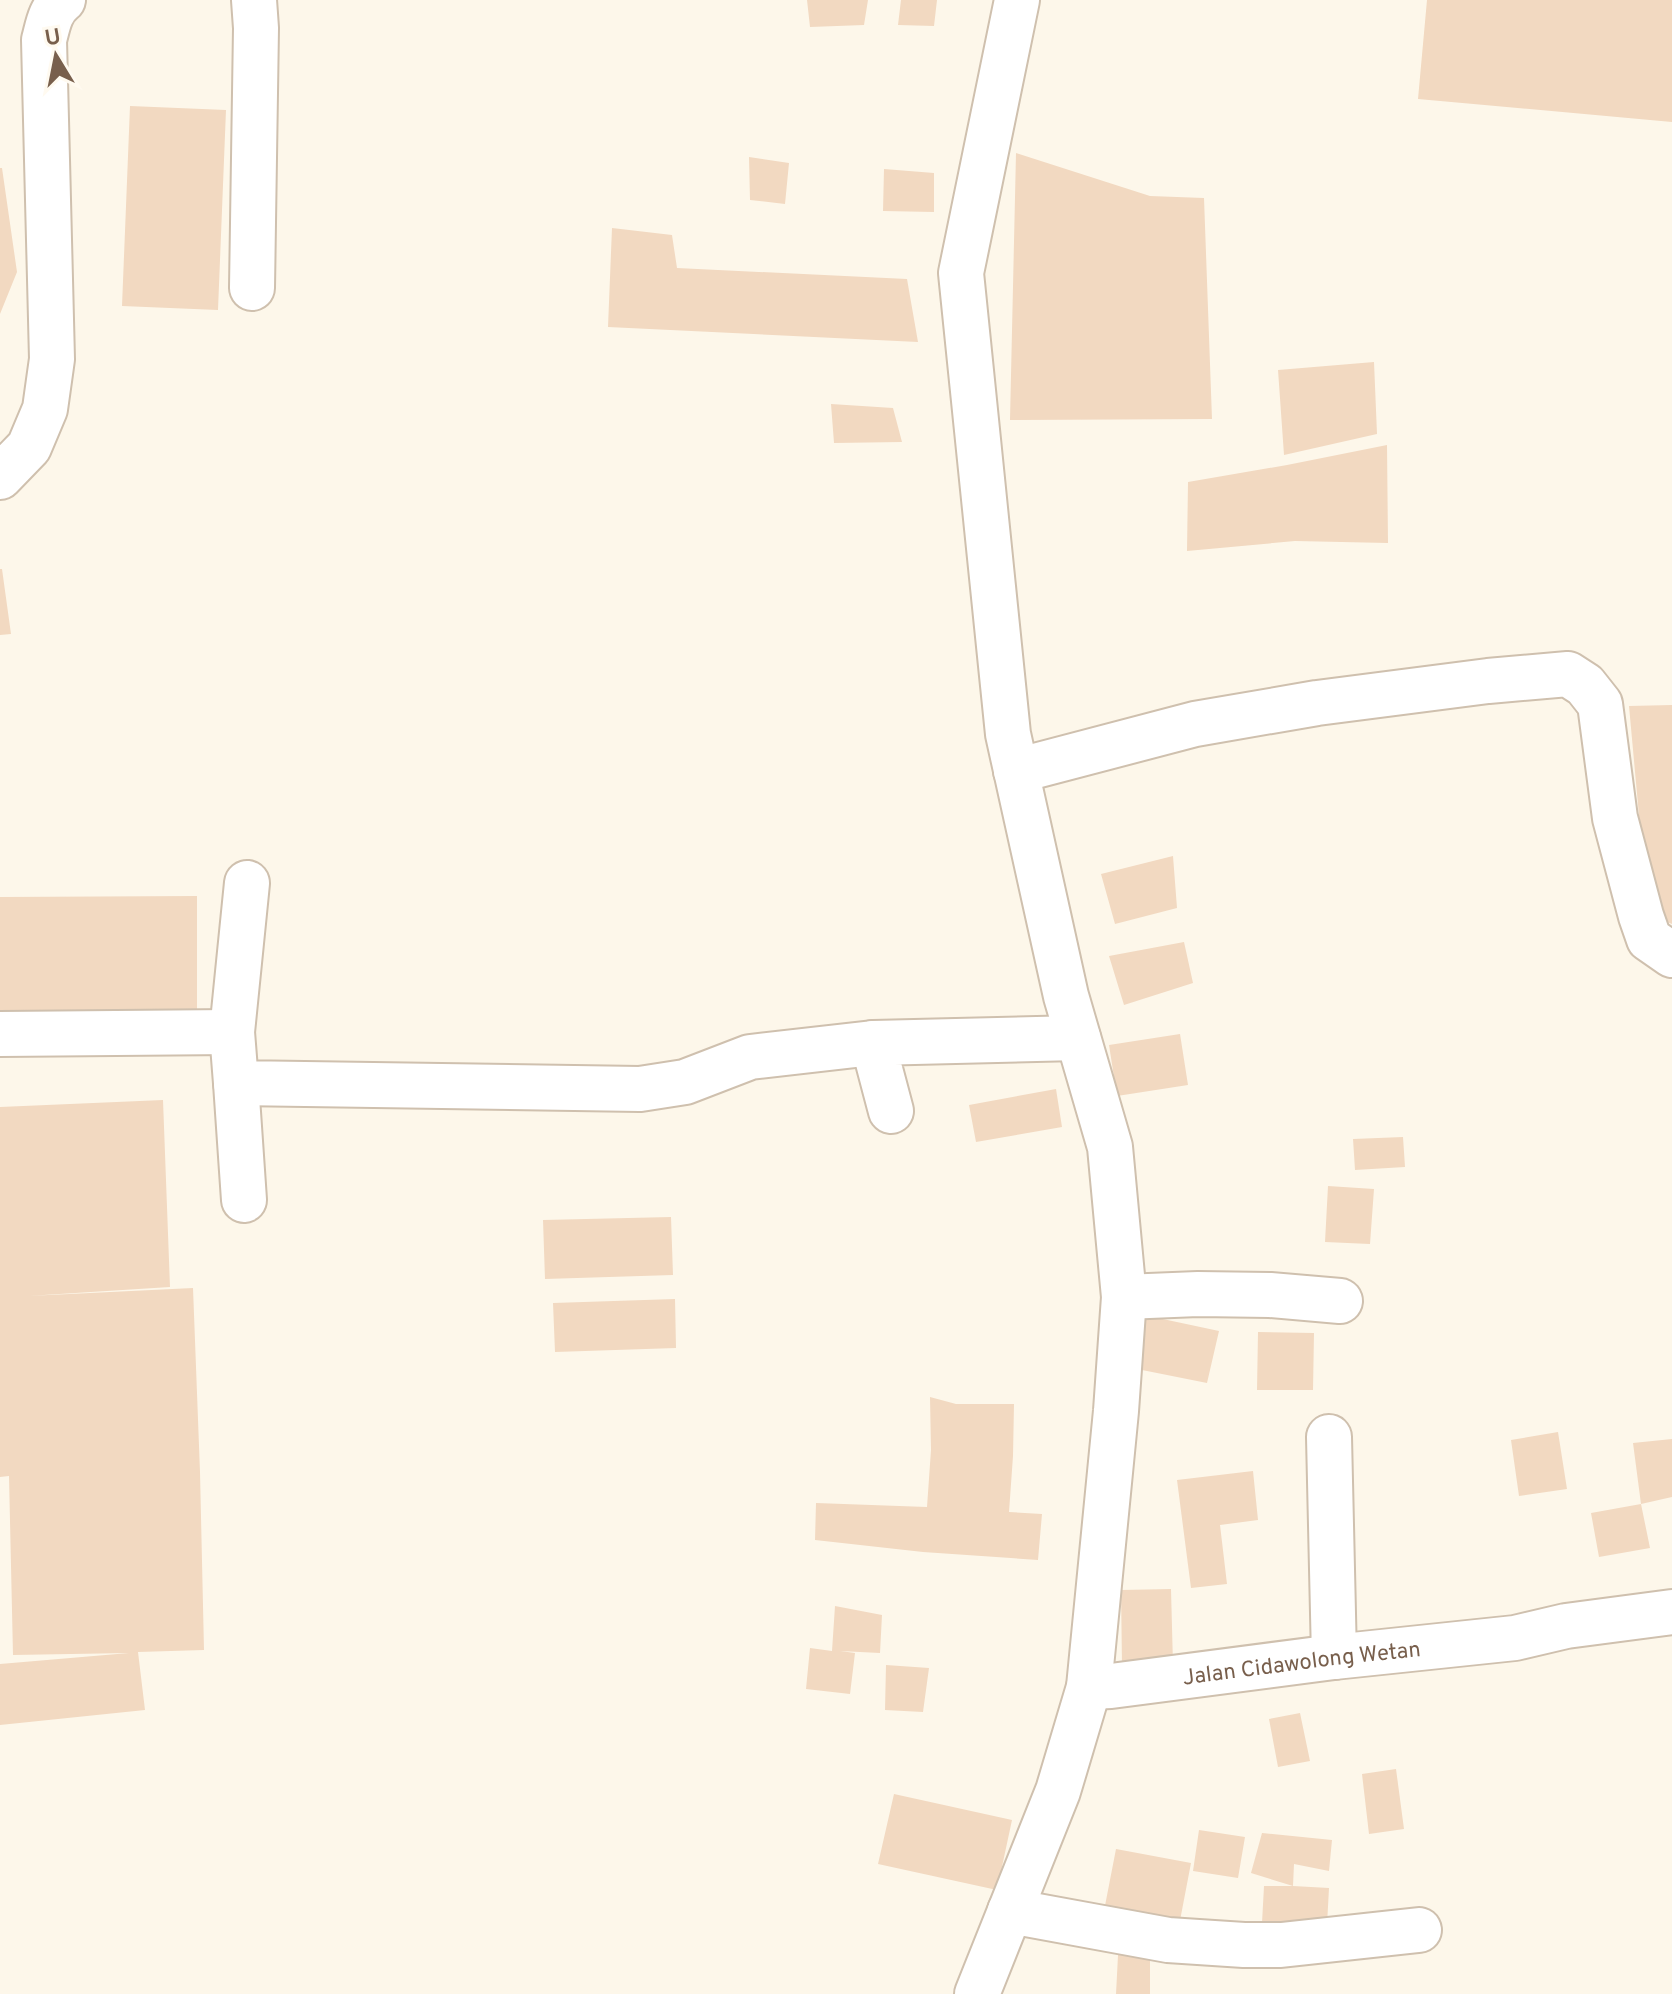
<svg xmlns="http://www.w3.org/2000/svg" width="1672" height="1994" font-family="Overpass,sans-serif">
	<rect width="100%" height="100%" fill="#fdf7ea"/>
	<path fill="#f2d9c1" d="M807,0H868L864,25L810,27Z
		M901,0H937L934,26L898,25Z
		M1427,0H1672V122L1418,99Z
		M130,106L226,110L218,310L122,306Z
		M1016,153L1150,196L1204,198L1212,419L1010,420Z
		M749,157L789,163L785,204L750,200Z
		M0,168H2L17,272L0,314Z
		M884,169L934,173V212L883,211Z
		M612,228L672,235L677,268L907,279L918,342L608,327Z
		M1374,362L1377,434L1284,455L1278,370Z
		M831,404L893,408L902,442L834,443Z
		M1387,445L1388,543L1295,541L1187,551L1188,482L1287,465Z
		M0,569H2L11,634L0,635Z
		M1672,705V924L1648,914L1629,706Z
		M1173,856L1177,908L1115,924L1101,874Z
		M197,896V1031L0,1032V897Z
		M1184,942L1193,983L1124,1005L1109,956Z
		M1180,1034L1188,1085L1117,1096L1109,1045Z
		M1056,1089L1062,1127L976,1142L969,1105Z
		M163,1100L170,1287L28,1296L193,1288L200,1472L204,1650L138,1652L145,1710L0,1725V1664L129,1653L13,1655L9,1476L0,1477V1107Z
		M1403,1137L1405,1167L1355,1170L1353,1139Z
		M1328,1186L1374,1189L1370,1244L1325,1242Z
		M671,1217L673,1275L545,1279L543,1220Z
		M675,1299L676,1348L555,1352L553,1303Z
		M1144,1315L1219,1331L1207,1383L1132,1368Z
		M1258,1332L1314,1333L1313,1390H1257Z
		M930,1397L956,1404H1014L1013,1456L1009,1512L1042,1514L1038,1560L923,1552L815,1540L816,1503L927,1507L931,1450Z
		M1558,1432L1567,1489L1519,1496L1511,1440Z
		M1672,1439V1497L1641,1504L1633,1443Z
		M1253,1471L1258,1520L1220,1525L1227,1584L1191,1588L1177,1480Z
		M1641,1504L1650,1548L1599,1557L1591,1513Z
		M1171,1589L1173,1665L1122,1666L1121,1590Z
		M835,1606L882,1615L880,1653L840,1651L855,1653L850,1694L806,1689L810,1648L832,1651Z
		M886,1665L929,1668L923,1712L885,1710Z
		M1300,1713L1310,1761L1278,1767L1269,1719Z
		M1396,1769L1404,1829L1369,1834L1362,1774Z
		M894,1794L1012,1820L997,1890L878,1864Z
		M1199,1830L1245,1837L1238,1878L1193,1871Z
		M1262,1833L1332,1840L1329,1871L1294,1864L1293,1886L1329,1888L1327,1925L1262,1923L1264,1886H1293L1251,1873Z
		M1116,1849L1191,1863L1178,1931L1103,1916Z
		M1119,1936L1150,1943V1994H1116Z"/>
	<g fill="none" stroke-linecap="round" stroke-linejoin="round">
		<g stroke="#cfc0ae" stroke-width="48">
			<g id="minor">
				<path d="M252,288L256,28L254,0"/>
				<path d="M0,477L29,447L45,409L52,359L44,40C48,25 50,10 63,0"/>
				<path d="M1016,771L1195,724L1317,703L1488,681L1568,674L1585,685L1600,704L1615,818L1641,916L1649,939L1672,955"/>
				<path d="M247,883L232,1032L236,1083L640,1089L685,1082L750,1057L873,1043"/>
				<path d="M0,1034L232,1032"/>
				<path d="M236,1083L244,1200"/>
				<path d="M891,1111L873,1043L1078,1038"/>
				<path d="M1124,1297L1198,1294L1270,1295L1340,1301"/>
				<path d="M1329,1437L1334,1657"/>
				<path id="s1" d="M1089,1687L1111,1686L1334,1657L1515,1638L1566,1626L1672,1612"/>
				<path d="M1010,1911L1168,1940L1244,1945H1281L1419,1930"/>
				<path d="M977,1994L1058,1791L1089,1687L1116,1411L1124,1297L1110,1147L1066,996L1008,734L961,273L1017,0"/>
			</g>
		</g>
		<use href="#minor" stroke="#fff" stroke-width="44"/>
	</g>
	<g text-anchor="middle" stroke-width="6" stroke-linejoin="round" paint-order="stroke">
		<g font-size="22" fill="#785f4c" stroke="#fffaf0">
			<text dy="8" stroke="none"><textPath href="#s1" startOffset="214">Jalan Cidawolong Wetan</textPath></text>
		</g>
	</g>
	<g transform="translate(56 56) rotate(350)" stroke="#fffaf0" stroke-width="6" paint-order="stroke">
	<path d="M0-6L14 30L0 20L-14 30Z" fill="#785f4c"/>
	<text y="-12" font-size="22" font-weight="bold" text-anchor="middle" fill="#785f4c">U</text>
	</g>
</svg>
